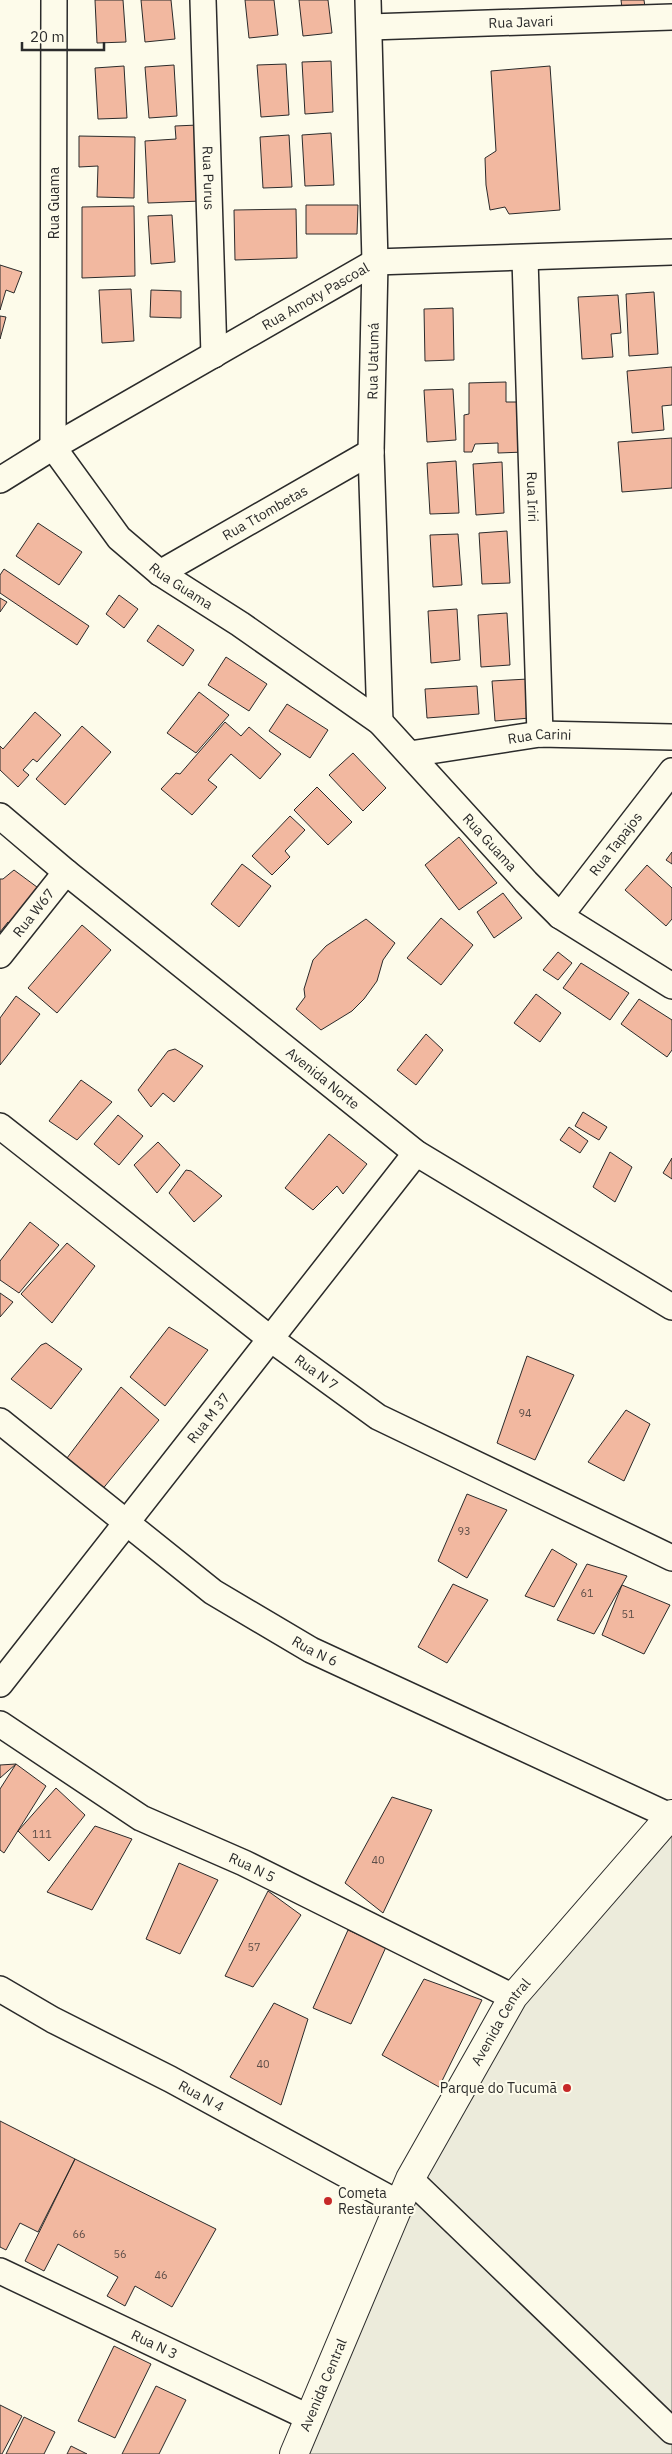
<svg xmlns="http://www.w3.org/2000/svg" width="672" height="2454" font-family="'IBM Plex Sans',sans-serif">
	<rect width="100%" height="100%" fill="#fdfbea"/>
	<path fill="#ecebdb" stroke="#74746e" d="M672,1814V2454H295L410,2179L513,1997Z"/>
	<path fill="#f2b8a0" stroke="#2b2b2b" d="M95,0H123L126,42L97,43Z
		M141,0H171L175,39L145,42Z
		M245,0H274L278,35L249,38Z
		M299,0H328L332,33L303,36Z
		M621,0H644L645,7L622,8Z
		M331,61L333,112L305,114L302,62Z
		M286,64L289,115L261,117L257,65Z
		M174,65L177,116L149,118L145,67Z
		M124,66L127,118L98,119L95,68Z
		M550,66L560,210L509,214L505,207L490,210L486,185L485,158L496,151L491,71Z
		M198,125L202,201L148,203L145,141L176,139L175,126Z
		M331,133L334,185L305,186L302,135Z
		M289,135L292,187L263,188L260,137Z
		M79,136L135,137L134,198L97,197L98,166L79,167Z
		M306,205H358L357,234H306Z
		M134,206L135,276L82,278V207Z
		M296,209L297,258L235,260L234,210Z
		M172,215L175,262L151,264L148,216Z
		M0,265L22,272L14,293L6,290L0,310Z
		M131,289L134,341L102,343L99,290Z
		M151,290L181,291V318L150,317Z
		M654,292L658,354L629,356L626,294Z
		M618,295L621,333L611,334L613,357L582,359L578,297Z
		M453,308L454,360L425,361L424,309Z
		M0,316L6,317L0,339Z
		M672,367V405L662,406L664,430L632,433L627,371Z
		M506,382V402H524L525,452L498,453V443L475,444L472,452H464V415L469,414V383Z
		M453,389L456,440L427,442L424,390Z
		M672,438V488L622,492L618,442Z
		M456,461L459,513L430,514L427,463Z
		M502,462L504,513L476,515L473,464Z
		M38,523L82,552L59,585L16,556Z
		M507,531L510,583L482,584L479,533Z
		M458,534L462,585L433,587L430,535Z
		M4,569L89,626L77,645L0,593V575Z
		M119,595L138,609L124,628L106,614Z
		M0,598L7,602L0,612Z
		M457,609L460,660L431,663L428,611Z
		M507,613L510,665L481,667L478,615Z
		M158,625L194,650L183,666L147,641Z
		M226,657L267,684L249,711L208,685Z
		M528,679L530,718L495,721L492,681Z
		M477,686L479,714L427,718L425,689Z
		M199,692L229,715L196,753L167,733Z
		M287,704L328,730L310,758L269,731Z
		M35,712L61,735L37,762L33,759L23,770L29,775L18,787L0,770V746L3,749Z
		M225,722L241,736L249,727L281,754L260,779L231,754L208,780L217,787L192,815L161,789L176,773L180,774Z
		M82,726L111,752L65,805L36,779Z
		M353,753L386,788L363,811L329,775Z
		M317,787L352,822L328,845L294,810Z
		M290,816L305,830L285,851L290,857L272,875L252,856Z
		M459,837L497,883L459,910L425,865Z
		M672,852V864L666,860Z
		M242,864L271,886L239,927L211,904Z
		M647,865L672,888V919L666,926L625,890Z
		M14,870L41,890L11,926L8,922L0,932V879H3Z
		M503,893L522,918L494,938L477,912Z
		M441,918L473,945L441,985L407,958Z
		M366,919L395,943L383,960L377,981L364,999L352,1011L321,1030L296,1009L305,997L304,989L313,960L326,946Z
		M82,925L111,950L57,1013L28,988Z
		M558,952L572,963L558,980L543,970Z
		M581,963L629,993L610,1020L563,988Z
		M536,994L561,1013L540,1042L514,1023Z
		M16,996L40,1014L0,1065V1018Z
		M639,999L672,1020V1050L667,1057L621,1024Z
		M426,1034L443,1050L416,1085L397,1070Z
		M175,1049L203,1066L174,1102L163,1093L151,1107L138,1090L168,1051Z
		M81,1080L112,1102L77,1140L49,1121Z
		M583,1112L607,1127L599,1140L575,1126Z
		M118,1115L143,1136L119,1165L94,1144Z
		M569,1127L588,1141L580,1153L560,1140Z
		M329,1134L367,1164L343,1194L337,1186L313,1210L285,1188Z
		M158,1142L180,1165L157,1193L134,1165Z
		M610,1152L632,1167L615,1202L593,1187Z
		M672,1158V1179L663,1173Z
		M186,1170L191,1171L222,1196L194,1222L169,1193Z
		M30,1222L59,1245L19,1293L0,1280V1261Z
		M67,1243L95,1266L52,1323L21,1294Z
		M0,1293L13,1302L0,1317Z
		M169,1327L208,1350L165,1406L130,1377Z
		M46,1343L82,1369L51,1409L11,1379L41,1345Z
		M527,1356L574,1375L535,1460L497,1443Z
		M121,1387L159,1420L101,1491L67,1458Z
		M626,1410L650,1424L624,1481L588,1462Z
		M467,1494L507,1510L467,1578L438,1561Z
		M552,1549L577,1564L554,1607L525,1596Z
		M587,1564L627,1576L594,1634L557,1620Z
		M453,1584L488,1600L447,1663L418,1647Z
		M622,1585L670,1605L644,1654L602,1635Z
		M16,1764L46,1786L4,1853L0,1850V1789Z
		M16,1764L0,1778V1765Z
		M56,1788L85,1815L49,1861L18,1831Z
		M392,1797L432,1810L383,1913L345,1883Z
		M95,1826L132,1839L92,1910L47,1892Z
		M179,1863L218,1880L180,1954L146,1939Z
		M268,1891L301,1915L253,1987L225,1976Z
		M348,1930L386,1947L351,2024L313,2008Z
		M424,1979L482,2000L439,2087L382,2055Z
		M274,2003L308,2019L281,2105L230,2077Z
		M0,2121L75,2159L38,2232L20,2223L6,2250L0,2247Z
		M75,2159L216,2229L172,2307L135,2286L125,2306L107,2296L118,2277L58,2244L44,2271L25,2261Z
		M114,2346L151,2364L115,2438L78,2421Z
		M156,2386L186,2400L159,2454H122Z
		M0,2405L22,2416L2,2454H0Z
		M24,2417L55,2432L44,2454H6Z
		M71,2446L87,2454H67Z"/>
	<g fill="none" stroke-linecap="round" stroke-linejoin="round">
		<g stroke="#2b2b2b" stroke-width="28">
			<g id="street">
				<path id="s1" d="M54,0L53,447L119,538L160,573L240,624L380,722L526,882L560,916L672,986"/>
				<path id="s2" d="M203,0L214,355"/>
				<path d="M368,0L375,262L371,452L380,722"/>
				<path id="s3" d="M370,27L672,17"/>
				<path id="s4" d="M525,259L540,734"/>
				<path id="s5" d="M0,480L53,447L375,262L672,252"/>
				<path id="s6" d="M160,573L371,452"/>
				<path id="s7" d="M410,754L540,734L672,737"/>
				<path id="s8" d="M0,816L66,872L416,1153L672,1307"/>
				<path id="s9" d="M560,916L672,771"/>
				<path id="s10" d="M0,955L66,872"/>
				<path id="s11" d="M0,1126L272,1340L378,1417L672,1558"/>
				<path id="s12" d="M0,1421L213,1592L311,1650L670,1816"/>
				<path id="s13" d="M0,1684L416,1153"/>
				<path id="s14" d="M0,1724L141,1818L244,1863L513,1997"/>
				<path id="s15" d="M0,1989L53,2020L170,2079L400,2204"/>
				<path d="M410,2179L672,2431"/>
				<path id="s16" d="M0,2271L310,2418"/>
			</g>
		</g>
		<g stroke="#2b2b2b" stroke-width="30">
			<g id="secondary">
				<path id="s17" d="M294,2454L410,2179L513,1997L672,1814"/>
			</g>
		</g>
		<use href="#street" stroke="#fdfbea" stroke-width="25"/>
		<use href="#secondary" stroke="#fdfbea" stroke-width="28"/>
	</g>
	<g fill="#c62828" stroke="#fdfbea" stroke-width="2">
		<circle cx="567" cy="2088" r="5"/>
		<circle cx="328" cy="2201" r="5"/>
	</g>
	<g text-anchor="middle" stroke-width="4" stroke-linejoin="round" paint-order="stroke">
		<g font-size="11" fill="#5d4e48">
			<text x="525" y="1417">94</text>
			<text x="464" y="1535">93</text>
			<text x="587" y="1597">61</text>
			<text x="628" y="1618">51</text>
			<text x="42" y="1838">111</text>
			<text x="378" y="1864">40</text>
			<text x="254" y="1951">57</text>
			<text x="263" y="2068">40</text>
			<text x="79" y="2238">66</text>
			<text x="120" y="2258">56</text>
			<text x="161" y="2279">46</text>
		</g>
		<g font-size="14" fill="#2b2b2b" stroke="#fdfbea">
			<text dy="5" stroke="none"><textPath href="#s3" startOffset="151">Rua Javari</textPath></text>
			<text dy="5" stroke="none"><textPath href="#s2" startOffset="178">Rua Purus</textPath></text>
			<text transform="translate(54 203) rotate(-90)" y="5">Rua Guama</text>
			<text dy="5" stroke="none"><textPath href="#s5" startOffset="365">Rua Amoty Pascoal</textPath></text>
			<text transform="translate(373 361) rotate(-89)" y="5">Rua Uatumá</text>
			<text dy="5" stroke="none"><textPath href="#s4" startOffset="238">Rua Iriri</textPath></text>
			<text dy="5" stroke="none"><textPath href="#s6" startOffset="121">Rua Ttombetas</textPath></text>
			<text dy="5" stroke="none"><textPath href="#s1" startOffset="638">Rua Guama</textPath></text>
			<text dy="5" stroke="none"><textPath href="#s7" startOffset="131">Rua Carini</textPath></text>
			<text dy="5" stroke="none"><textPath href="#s1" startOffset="1042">Rua Guama</textPath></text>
			<text dy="5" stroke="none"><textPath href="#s9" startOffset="91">Rua Tapajos</textPath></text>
			<text dy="5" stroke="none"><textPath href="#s10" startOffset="54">Rua W67</textPath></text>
			<text dy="5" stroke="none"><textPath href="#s8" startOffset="416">Avenida Norte</textPath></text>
			<text dy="5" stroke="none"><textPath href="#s11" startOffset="401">Rua N 7</textPath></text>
			<text dy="5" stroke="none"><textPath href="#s13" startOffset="338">Rua M 37</textPath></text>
			<text dy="5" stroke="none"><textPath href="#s12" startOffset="391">Rua N 6</textPath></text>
			<text dy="5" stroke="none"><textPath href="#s14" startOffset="291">Rua N 5</textPath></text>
			<text dy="5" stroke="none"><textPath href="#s17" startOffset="480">Avenida Central</textPath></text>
			<text dy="5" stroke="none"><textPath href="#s15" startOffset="228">Rua N 4</textPath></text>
			<text dy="5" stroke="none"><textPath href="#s16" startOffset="171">Rua N 3</textPath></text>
			<text dy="5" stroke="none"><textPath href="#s17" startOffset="75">Avenida Central</textPath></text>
		</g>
		<g font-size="14" fill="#2b2b2b" stroke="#fdfbea" text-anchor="end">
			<text x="557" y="2093">Parque do Tucumã</text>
			<text x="338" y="2198" text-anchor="start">Cometa<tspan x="338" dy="16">Restaurante</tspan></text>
		</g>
	</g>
	<path d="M22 42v8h82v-8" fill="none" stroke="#2b2b2b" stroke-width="2.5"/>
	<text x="30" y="42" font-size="15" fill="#2b2b2b" stroke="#fdfbea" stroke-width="4" paint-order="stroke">20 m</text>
</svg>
